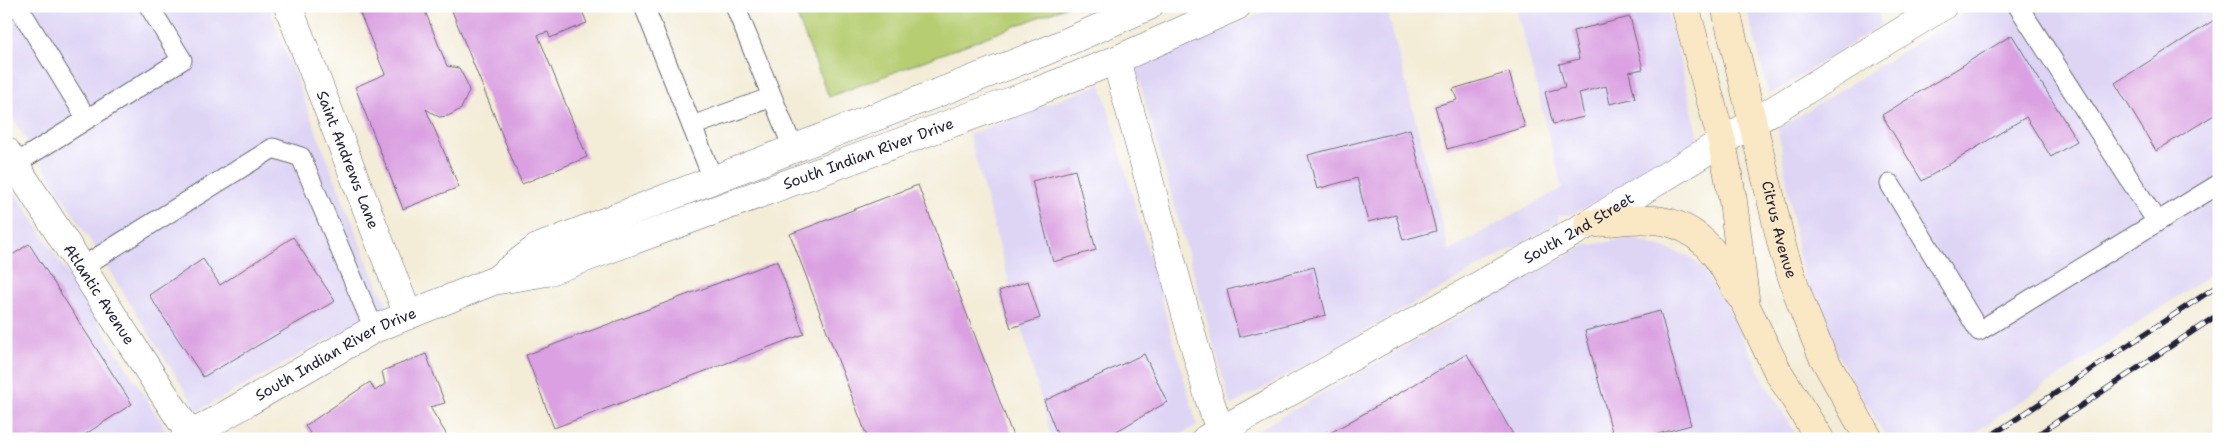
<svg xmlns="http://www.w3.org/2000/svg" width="2225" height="445" font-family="'Shantell Sans',sans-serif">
	<rect width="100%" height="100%" fill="#fff"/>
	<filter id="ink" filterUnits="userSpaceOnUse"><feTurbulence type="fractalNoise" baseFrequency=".02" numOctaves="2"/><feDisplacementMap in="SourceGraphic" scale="10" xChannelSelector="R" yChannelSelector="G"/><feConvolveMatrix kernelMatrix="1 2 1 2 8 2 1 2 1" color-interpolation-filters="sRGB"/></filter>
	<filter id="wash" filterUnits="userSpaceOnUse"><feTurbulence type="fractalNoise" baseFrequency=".0096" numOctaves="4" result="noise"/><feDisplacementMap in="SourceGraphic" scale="20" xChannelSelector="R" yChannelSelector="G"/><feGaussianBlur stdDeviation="1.12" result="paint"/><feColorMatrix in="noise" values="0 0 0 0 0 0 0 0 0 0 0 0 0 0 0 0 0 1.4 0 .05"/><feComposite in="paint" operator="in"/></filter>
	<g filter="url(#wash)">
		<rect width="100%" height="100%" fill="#f3ecd7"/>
		<path fill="#ded5f5" d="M6,6H268L365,257L388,306L198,411L6,107Z
			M1278,6H1386L1449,251L1562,188L1516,6H1667L1700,143L1573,214L1558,216L1559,222L1231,406L1136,69Z
			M1746,6H1877L1881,25L1769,95Z
			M1975,6H2219V269L1965,439H1887L1842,363L1818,317L1800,263L1778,129Z
			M1101,84L1197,425L1173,439H1052L969,135Z
			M6,177L166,430L151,439H6Z
			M1631,238L1689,256L1702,268L1735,317L1745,343L1765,383L1799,439H1242L1584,246Z"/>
		<path fill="#b6cd71" stroke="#6c7856" d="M793,6H1068L829,97Z"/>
		<g id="blocks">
			<path fill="#daa0e1" d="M357,6H423L447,66L459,68L466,81L469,91L461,109L448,116L439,117L426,109L459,187L403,209L355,87L385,74Z
				M450,6H580L587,23L550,38L548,32L538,35L587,157L522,184Z
				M1630,17L1643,69L1629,72L1635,98L1610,104L1606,86L1579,93L1584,117L1553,124L1545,92L1565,87L1559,64L1579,59L1573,31Z
				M2219,17V112L2156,151L2115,83Z
				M2012,35L2077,141L2051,157L2026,117L1922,181L1882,115Z
				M1509,72L1525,127L1447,149L1435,106L1457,100L1453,89Z
				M1410,129L1436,231L1403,240L1396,215L1368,222L1357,178L1317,189L1308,155Z
				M1075,170L1096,250L1053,262L1032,181Z
				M918,185L1014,439H868L790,234Z
				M293,237L335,301L203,377L149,295L203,259L220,285Z
				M29,244L132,404L78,439H6V259Z
				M777,261L804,334L554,428L526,355Z
				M1314,267L1326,315L1239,337L1227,290Z
				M1028,281L1040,318L1011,328L999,291Z
				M1660,311L1691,425L1639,439H1614L1585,331Z
				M426,354L445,403L430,407L449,439H303L310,433L305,426L370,382L375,391L385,384L382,371Z
				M1144,354L1167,402L1103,439H1059L1044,401Z
				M1467,354L1515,438L1320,439Z"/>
		</g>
	</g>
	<g filter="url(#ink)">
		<use href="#blocks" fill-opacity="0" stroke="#6b6972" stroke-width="1"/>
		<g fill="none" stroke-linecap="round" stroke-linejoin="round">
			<g stroke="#6b6972" stroke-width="21">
				<path id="service" d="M18,6L87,119
					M644,6L713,179
					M735,6L793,148
					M2018,6L2157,222
					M692,126L772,97
					M15,164L182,60L149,6
					M1890,184L1979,331L2219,184
					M82,267L273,148L301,157L374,329"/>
			</g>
			<g stroke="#6b6972" stroke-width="29">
				<g id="minor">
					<path id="s1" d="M288,6L408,315"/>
					<path d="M1116,60L1209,398L1223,439"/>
					<path id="s2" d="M6,151L193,439"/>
					<path id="s3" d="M1206,439L1588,224L1943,6"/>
				</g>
			</g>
			<g stroke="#6b6972" stroke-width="29">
				<g id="tertiary">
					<path d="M497,279L537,248L1046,51L1149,6"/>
					<path id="s4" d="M184,439L374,329L493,281L547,272L1028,95L1116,60L1237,6"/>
				</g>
			</g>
			<g stroke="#6b6972" stroke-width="29">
				<g id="secondary">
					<path d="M1685,6L1722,142L1733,201L1746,306L1777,370L1820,439"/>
					<path id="s5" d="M1725,6L1783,250L1801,304L1822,355L1869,439"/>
					<path d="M1588,224C1640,219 1681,209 1716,256C1725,268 1732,283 1740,296"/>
				</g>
			</g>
			<use href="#service" stroke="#fff" stroke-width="19"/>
			<use href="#minor" stroke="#fff" stroke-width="28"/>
			<use href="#tertiary" stroke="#fff" stroke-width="28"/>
			<use href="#secondary" stroke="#fae7c3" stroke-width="28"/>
			<g stroke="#22223b" stroke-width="5.5">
				<path id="rail" d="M1986,439L2219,285
					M2031,439L2219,314"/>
			</g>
			<use href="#rail" stroke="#fff" stroke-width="4" stroke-dasharray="11" stroke-linecap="butt"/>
		</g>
	</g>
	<g text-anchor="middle" stroke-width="4" stroke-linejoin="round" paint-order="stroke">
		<g font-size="15" fill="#22223b" stroke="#fff">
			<text dy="5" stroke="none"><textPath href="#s4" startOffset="745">South Indian River Drive</textPath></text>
			<text dy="5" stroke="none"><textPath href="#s1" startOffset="165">Saint Andrews Lane</textPath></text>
			<text dy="5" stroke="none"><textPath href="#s3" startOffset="428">South 2nd Street</textPath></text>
			<text dy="5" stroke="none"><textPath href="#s5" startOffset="230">Citrus Avenue</textPath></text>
			<text dy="5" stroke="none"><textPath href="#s2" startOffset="171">Atlantic Avenue</textPath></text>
			<text dy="5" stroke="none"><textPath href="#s4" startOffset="174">South Indian River Drive</textPath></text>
		</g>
	</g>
	<rect width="2225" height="445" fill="none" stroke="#fff" stroke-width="25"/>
</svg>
